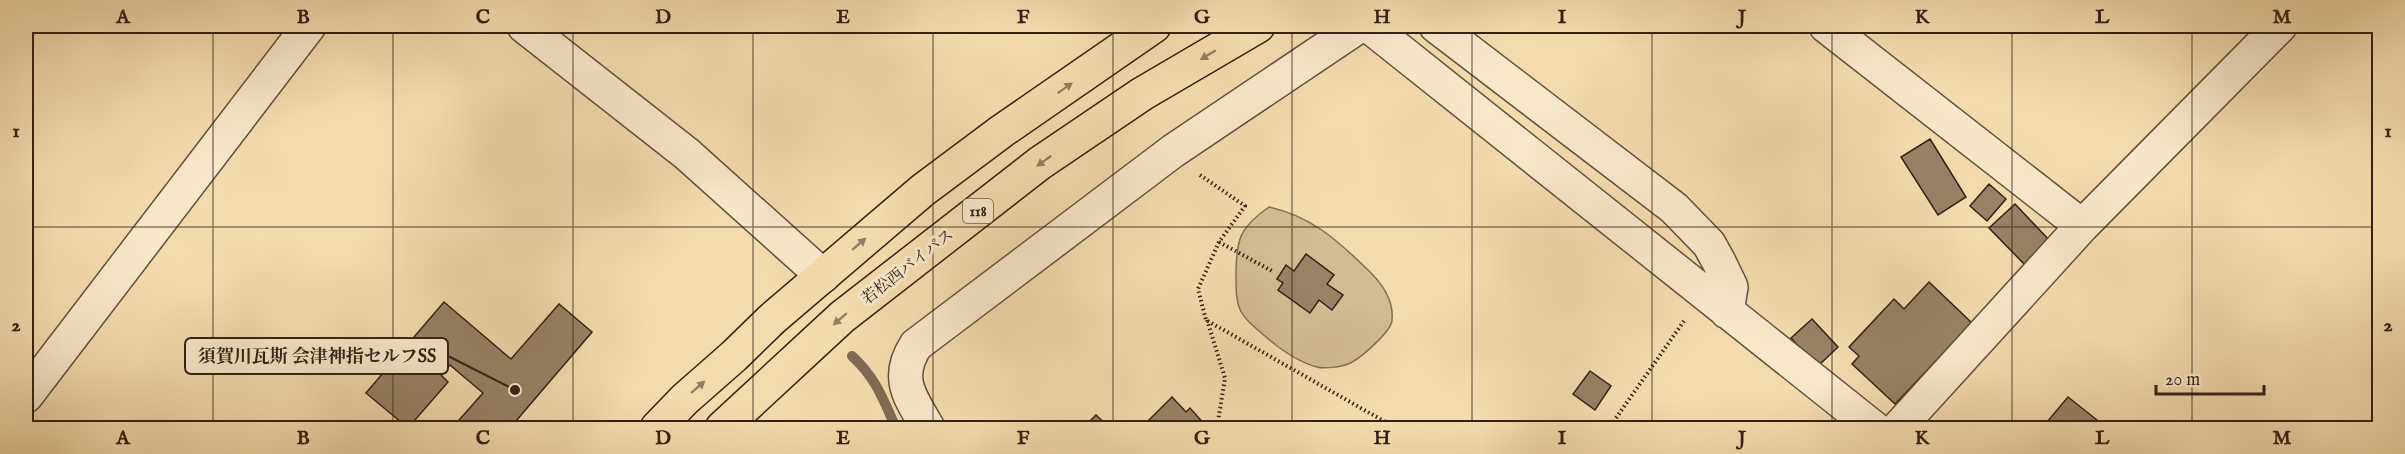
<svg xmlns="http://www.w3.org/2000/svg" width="2405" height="454" font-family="'IM FELL English','Noto Serif JP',serif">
	<rect width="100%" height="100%" fill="#f4dbae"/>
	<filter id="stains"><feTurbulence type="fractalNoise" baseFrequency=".00333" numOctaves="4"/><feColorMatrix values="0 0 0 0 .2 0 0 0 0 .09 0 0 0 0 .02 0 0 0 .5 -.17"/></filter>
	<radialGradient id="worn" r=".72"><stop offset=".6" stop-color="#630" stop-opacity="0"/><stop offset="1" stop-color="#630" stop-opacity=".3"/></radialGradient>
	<path fill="#d3bb94" stroke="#846e54" stroke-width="1.5" d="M1269,207C1311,216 1337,240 1367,269C1381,282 1394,300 1392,320C1392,331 1359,360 1348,364C1341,367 1324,369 1317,367C1298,362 1280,349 1266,337C1239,314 1236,312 1236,276C1236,240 1239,228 1269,207Z"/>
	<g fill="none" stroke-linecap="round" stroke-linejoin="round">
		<path stroke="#806a52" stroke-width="10" d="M852,356C876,378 883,399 896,428"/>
	</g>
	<path fill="#988165" stroke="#342015" stroke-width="1.5" d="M1930,139L1966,197L1938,215L1901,157Z
		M1989,184L2006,199L1987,221L1970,206Z
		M2015,204L2051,242L2026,266L1989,228Z
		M1306,254L1334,275L1327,284L1343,295L1332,310L1319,300L1310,313L1278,290L1283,283L1277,279L1286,265L1294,271Z
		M1929,282L1972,323L1895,404L1852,364L1859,356L1849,347L1894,299L1904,309Z
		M444,302L511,359L559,304L592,332L510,428H452L483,393L450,365L441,375L448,382L408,428L366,393Z
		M1812,319L1838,347L1817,367L1791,338Z
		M1590,371L1611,386L1595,410L1573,394Z
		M1172,397L1186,412L1190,408L1206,426L1204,428H1141Z
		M2068,397L2107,428H2042Z
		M1096,415L1110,428H1083Z
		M2120,421L2130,428H2114Z
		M1816,422L1822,428H1810Z"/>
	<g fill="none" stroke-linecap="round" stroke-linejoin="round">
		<g stroke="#644f3b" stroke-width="36">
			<path id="minor" d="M524,26L687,154L823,276
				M1369,26L1874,428
				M1436,26L1674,208L1709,244L1719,262L1731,287L1727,312
				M1826,26L2082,226
				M26,396L309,26
				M928,428C911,398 894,379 916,345L1173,151L1359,26
				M1898,428L2082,226L2280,26"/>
		</g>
		<g stroke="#342015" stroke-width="36">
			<path id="highway" d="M657,428L685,399L734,356L772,319L923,190L1002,131L1154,26
				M722,428L842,317L1040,163L1142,94L1258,26"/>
		</g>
		<path stroke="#342015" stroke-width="4" stroke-dasharray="1.5 3" stroke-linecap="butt" d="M1200,175L1245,206L1219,242L1198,289L1206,320L1396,428
			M1219,242L1272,271
			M1207,320L1225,378L1217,428
			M1616,418L1684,321"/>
		<use href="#minor" stroke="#f8e8ca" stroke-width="33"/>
		<use href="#highway" stroke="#f4dbae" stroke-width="33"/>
	</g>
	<defs><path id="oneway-solid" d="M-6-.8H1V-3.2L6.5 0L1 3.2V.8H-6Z" transform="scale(1.5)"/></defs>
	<g fill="#947e62">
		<use href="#oneway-solid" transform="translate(1208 55) rotate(149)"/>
		<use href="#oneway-solid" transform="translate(1065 88) rotate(-35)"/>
		<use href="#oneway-solid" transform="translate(1044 161) rotate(144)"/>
		<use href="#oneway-solid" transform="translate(859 244) rotate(-41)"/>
		<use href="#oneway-solid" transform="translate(840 319) rotate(139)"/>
		<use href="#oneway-solid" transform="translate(698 387) rotate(-41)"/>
	</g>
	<path fill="none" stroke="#342015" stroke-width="1.5" stroke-opacity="0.55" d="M213,26V428M393,26V428M573,26V428M753,26V428M933,26V428M1113,26V428M1292,26V428M1472,26V428M1652,26V428M1832,26V428M2012,26V428M2192,26V428M26,227H2380"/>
	<g text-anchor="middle" stroke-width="6" stroke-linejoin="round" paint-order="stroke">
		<rect fill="#f8e8ca" stroke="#6f5c4b" stroke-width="1.5" x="963" y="199" width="30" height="24" rx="4.5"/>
		<g font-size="15" font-weight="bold" fill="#342015">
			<text x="978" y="216">118</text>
		</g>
		<g font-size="16" fill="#342015" stroke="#f8e8ca">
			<text transform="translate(907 266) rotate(-38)" y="6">若松西バイパス</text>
		</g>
	</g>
	<path fill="none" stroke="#342015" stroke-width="2" d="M515 390L448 356"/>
	<circle fill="#342015" stroke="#f8e8ca" stroke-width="2" cx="515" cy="390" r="6"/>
	<rect fill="#f8e8ca" stroke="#342015" stroke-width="2" x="185" y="338" width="263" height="36" rx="6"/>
	<g font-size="18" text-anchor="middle" font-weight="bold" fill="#342015">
		<text x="317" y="362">須賀川瓦斯 会津神指セルフSS</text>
	</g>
	<rect width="2405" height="454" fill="none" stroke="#f4dbae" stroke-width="66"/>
	<path d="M2156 385v9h108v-9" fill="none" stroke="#342015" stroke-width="3"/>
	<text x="2165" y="385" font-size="18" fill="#342015" stroke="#f8e8ca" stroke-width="4.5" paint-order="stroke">20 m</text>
	<rect x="33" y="33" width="2339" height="388" fill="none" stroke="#342015" stroke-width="2"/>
	<g font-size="20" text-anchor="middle" font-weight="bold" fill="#342015">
		<text x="123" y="23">A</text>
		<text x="303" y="23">B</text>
		<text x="483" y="23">C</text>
		<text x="663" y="23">D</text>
		<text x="843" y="23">E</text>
		<text x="1023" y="23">F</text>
		<text x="1202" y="23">G</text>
		<text x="1382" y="23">H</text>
		<text x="1562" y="23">I</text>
		<text x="1742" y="23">J</text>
		<text x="1922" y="23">K</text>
		<text x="2102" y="23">L</text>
		<text x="2282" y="23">M</text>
		<text x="16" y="137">1</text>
		<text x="2388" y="137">1</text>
		<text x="16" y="331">2</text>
		<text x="2388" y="331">2</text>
		<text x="123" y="444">A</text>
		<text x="303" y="444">B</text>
		<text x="483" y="444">C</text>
		<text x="663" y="444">D</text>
		<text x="843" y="444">E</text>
		<text x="1023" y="444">F</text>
		<text x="1202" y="444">G</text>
		<text x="1382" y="444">H</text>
		<text x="1562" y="444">I</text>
		<text x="1742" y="444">J</text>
		<text x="1922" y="444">K</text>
		<text x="2102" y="444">L</text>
		<text x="2282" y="444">M</text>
	</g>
	<rect width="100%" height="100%" filter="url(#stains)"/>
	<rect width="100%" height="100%" fill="url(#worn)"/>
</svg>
